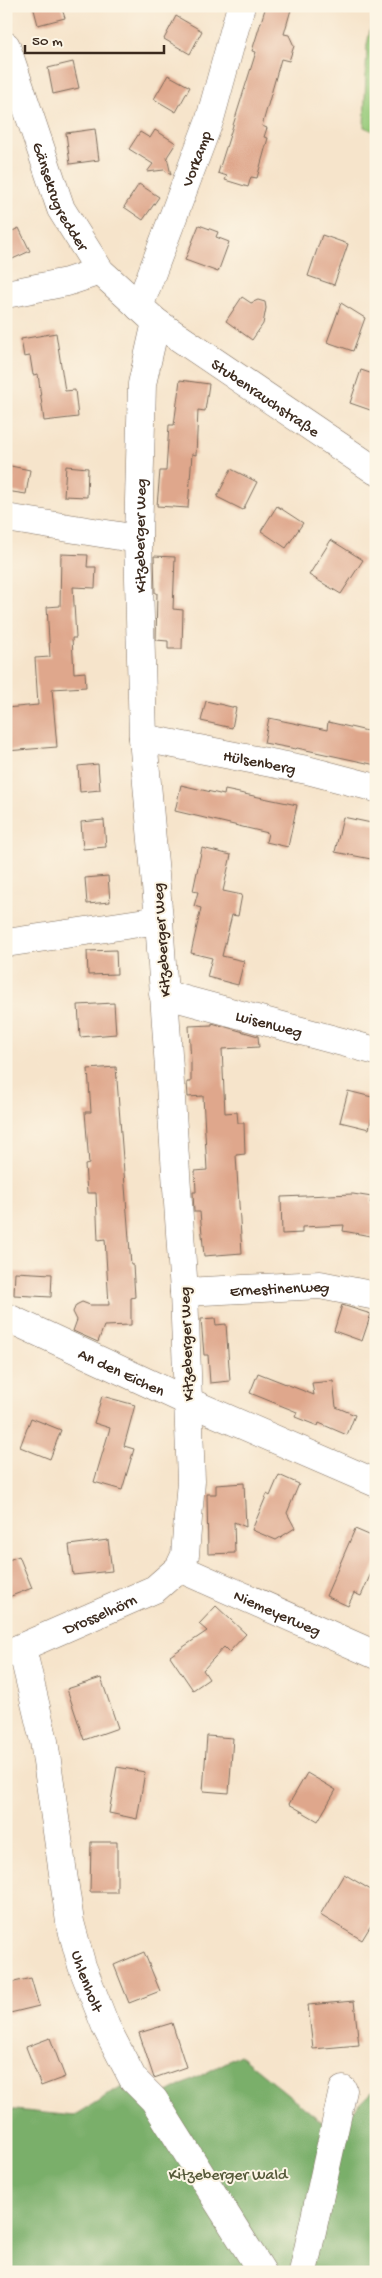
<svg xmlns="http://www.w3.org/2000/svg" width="382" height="2278" font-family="'Gochi Hand',sans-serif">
	<rect width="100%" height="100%" fill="#fcf5e5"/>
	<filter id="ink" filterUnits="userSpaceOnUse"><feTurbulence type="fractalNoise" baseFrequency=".02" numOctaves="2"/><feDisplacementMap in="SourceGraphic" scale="10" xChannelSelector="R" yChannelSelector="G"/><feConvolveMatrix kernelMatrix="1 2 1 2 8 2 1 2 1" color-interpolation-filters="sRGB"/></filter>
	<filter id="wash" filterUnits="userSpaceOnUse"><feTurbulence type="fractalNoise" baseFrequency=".0096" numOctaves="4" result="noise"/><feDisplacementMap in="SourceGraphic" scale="20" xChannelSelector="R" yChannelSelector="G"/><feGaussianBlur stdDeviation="1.12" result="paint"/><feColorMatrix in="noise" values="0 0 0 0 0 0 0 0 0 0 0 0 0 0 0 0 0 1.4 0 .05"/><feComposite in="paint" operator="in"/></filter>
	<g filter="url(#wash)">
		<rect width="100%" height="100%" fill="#f6e4cb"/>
		<path fill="#98cb7b" stroke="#6a7a4c" d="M375,6H376V132L364,127L367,45Z"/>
		<path fill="#7aaf6b" stroke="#5a6c44" d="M240,2055L333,2131L376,2088V2272H6V2109L74,2116L133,2079L154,2100Z"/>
		<g id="blocks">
			<path fill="#dfa78c" d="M33,6H61L65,18L38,25Z
				M266,6H292L284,34L289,35L294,46L289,61L281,59L262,126L267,128L264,137L268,138L257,178L251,177L248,187L225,180L227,176L218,173L256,52L252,51Z
				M176,16L202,31L190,54L164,39Z
				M73,62L79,88L53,94L48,68Z
				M168,75L190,87L176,112L154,99Z
				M95,129L99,160L70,164L66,133Z
				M155,130L176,143L167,157L171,175L164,170L147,172L153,164L129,149L140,132L150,138Z
				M139,184L159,197L143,220L124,207Z
				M199,225L218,232L216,237L229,242L218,272L185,260Z
				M19,228L30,251L6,262V234Z
				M322,235L348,244L334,285L308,276Z
				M242,297L251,303L258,300L265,302L266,308L263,324L252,340L226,321Z
				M341,303L365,318L353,351L327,342Z
				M56,333L65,391L75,390L78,417L44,421L38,374L33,375L30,356L24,357L21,339Z
				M361,370L376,375V412L350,403Z
				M180,380L209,384L205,411L198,410L196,455L192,454L188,508L157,506L160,471H166L169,425H174Z
				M6,465L30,470L26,494L6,491Z
				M66,466L88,468L87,497L64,496Z
				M231,469L257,482L243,510L217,497Z
				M277,506L303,523L286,548L261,531Z
				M331,540L363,560L341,594L309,575Z
				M61,554L88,555L87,567H96L95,588L73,587L76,638H72L74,673L85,672L86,687L52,689L57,747L6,751V708L38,705L35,658L50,657L47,607L60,606Z
				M154,556L175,557L173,609L183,610L182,649H168V641L156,640L157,593H155Z
				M206,701L236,708L232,728L201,721Z
				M269,718L327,730L328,722L376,733V765L297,748L296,749L264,743Z
				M98,764L100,790L80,792L78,766Z
				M181,785L224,795L225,790L297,805L288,847L266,842L268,833L175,811Z
				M343,817L376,824V860L335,852Z
				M104,820L106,847L83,849L81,822Z
				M202,848L231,855L223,891L242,895L238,916L232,915L222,956L244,961L238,985L207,977L212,958L191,953L201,908L194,906L198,892L193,891Z
				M108,876L110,902L87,904L85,878Z
				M116,950L117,974L88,975L87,951Z
				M114,1003L116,1034L80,1037L78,1005Z
				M212,1023L258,1036L259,1047L222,1049L225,1113L237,1112L238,1123H244L245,1154L236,1155L242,1253L204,1256L200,1212H194L193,1192H196L195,1171L207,1170L203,1096L188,1097L187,1082H191V1063L189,1026L212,1025Z
				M116,1067L131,1265H133L135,1297L131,1298V1325L104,1326L98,1342L73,1331L77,1320L73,1312L76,1305L82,1302L90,1305H109L105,1239L98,1240L96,1193H87L85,1165L89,1164L85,1112H91L88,1069Z
				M348,1091L376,1098L369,1129L340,1122Z
				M353,1194L372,1197L370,1203L376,1204V1237L343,1231L344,1225L302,1227V1233L282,1234L281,1197Z
				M15,1272L52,1274L51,1297L14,1295Z
				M342,1305L371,1314L362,1341L334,1331Z
				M215,1318L216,1325L226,1324L230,1381L210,1383L208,1355H204L201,1319Z
				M258,1373L314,1395L312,1383L333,1381L336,1407L355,1415L347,1435L319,1423L318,1426L295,1417L297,1412L250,1393Z
				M102,1396L135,1405L124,1446L134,1449L122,1490L94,1482L110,1428L94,1423Z
				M31,1418L61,1430L50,1459L20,1447Z
				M279,1475L299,1484L287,1513L295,1528L276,1540L252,1530L267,1494L270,1496Z
				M244,1483L246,1527L234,1522L235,1553L208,1554L207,1494H216V1485Z
				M355,1529L376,1538V1562L361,1596L354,1593L348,1606L326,1596Z
				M108,1540L112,1571L73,1575L69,1545Z
				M19,1556L32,1588L6,1598V1561Z
				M216,1606L246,1634L229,1652L224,1647L203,1670L209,1679L193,1690L170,1656L207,1631L199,1624Z
				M101,1678L118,1728L84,1740L67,1689Z
				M207,1736L233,1738L229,1793L203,1791Z
				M117,1767L145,1772L137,1819L109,1813Z
				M307,1773L336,1790L318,1821L289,1804Z
				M91,1842H117V1892H90Z
				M344,1874L376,1893V1917L362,1940L320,1915Z
				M144,1952L160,1991L129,2003L114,1965Z
				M31,1978L39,2006L6,2014V1984Z
				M354,2001L359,2045L313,2049L308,2005Z
				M172,2023L186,2067L154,2078L139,2033Z
				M50,2038L65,2077L41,2086L26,2047Z"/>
		</g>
	</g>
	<g filter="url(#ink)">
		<use href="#blocks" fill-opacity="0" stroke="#7c6b5b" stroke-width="1"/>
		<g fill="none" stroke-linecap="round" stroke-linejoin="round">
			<g stroke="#7c6b5b" stroke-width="29">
				<g id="minor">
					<path id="s1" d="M6,46L61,209L100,271L156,322L376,471"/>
					<path d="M6,294L67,282L100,271"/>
					<path id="s2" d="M139,307L210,119L241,6"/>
					<path d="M6,518L138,539"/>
					<path id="s3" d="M143,738L307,770L376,788"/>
					<path d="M6,943L159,920"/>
					<path id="s4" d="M163,994L376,1051"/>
					<path id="s5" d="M184,1292L320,1285L376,1296"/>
					<path id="s6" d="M6,1317L187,1401L376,1483"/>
					<path id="s7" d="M179,1568L376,1655"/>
					<path id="s8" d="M22,1648L44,1741L70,1922L82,1966L106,2027L133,2079L154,2100L262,2272"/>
					<path id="s9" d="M6,1654L155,1589L179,1568L185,1555L191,1481L184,1292L159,920L143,738L138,539L142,384L156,322"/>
					<path d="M303,2272L343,2090"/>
				</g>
			</g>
			<use href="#minor" stroke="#fff" stroke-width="28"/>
		</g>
	</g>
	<g text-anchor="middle" stroke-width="4" stroke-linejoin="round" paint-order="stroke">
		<g font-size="16" fill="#3b2a1e" stroke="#fcf5e5">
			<text dy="6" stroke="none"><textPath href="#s2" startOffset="159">Vorkamp</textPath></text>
			<text dy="6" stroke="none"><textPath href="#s1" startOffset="160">Gänsekrugredder</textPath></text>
			<text dy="6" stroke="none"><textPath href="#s1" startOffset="454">Stubenrauchstraße</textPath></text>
			<text dy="6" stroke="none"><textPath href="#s9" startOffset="1230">Kitzeberger Weg</textPath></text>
			<text dy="6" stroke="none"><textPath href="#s3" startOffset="119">Hülsenberg</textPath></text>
			<text transform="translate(160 940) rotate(-94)" y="6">Kitzeberger Weg</text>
			<text dy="6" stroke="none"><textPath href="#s4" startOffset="110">Luisenweg</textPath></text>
			<text dy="6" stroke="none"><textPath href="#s5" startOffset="96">Ernestinenweg</textPath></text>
			<text transform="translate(185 1344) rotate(-92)" y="6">Kitzeberger Weg</text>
			<text dy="6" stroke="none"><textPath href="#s6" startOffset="128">An den Eichen</textPath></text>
			<text dy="6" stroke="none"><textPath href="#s7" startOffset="108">Niemeyerweg</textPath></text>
			<text dy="6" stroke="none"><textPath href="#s9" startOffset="102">Drosselhörn</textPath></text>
			<text dy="6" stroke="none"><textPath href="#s8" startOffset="340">Uhlenholt</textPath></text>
		</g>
		<g font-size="16" fill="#575a3a" stroke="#fcf5e5">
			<text x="228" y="2179">Kitzeberger Wald</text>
		</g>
	</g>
	<rect width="382" height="2278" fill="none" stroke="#fcf5e5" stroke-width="25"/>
	<path d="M25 45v8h139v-8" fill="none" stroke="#3b2a1e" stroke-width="2.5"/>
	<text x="32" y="45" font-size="15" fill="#3b2a1e" stroke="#fcf5e5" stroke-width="4" paint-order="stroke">50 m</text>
</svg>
